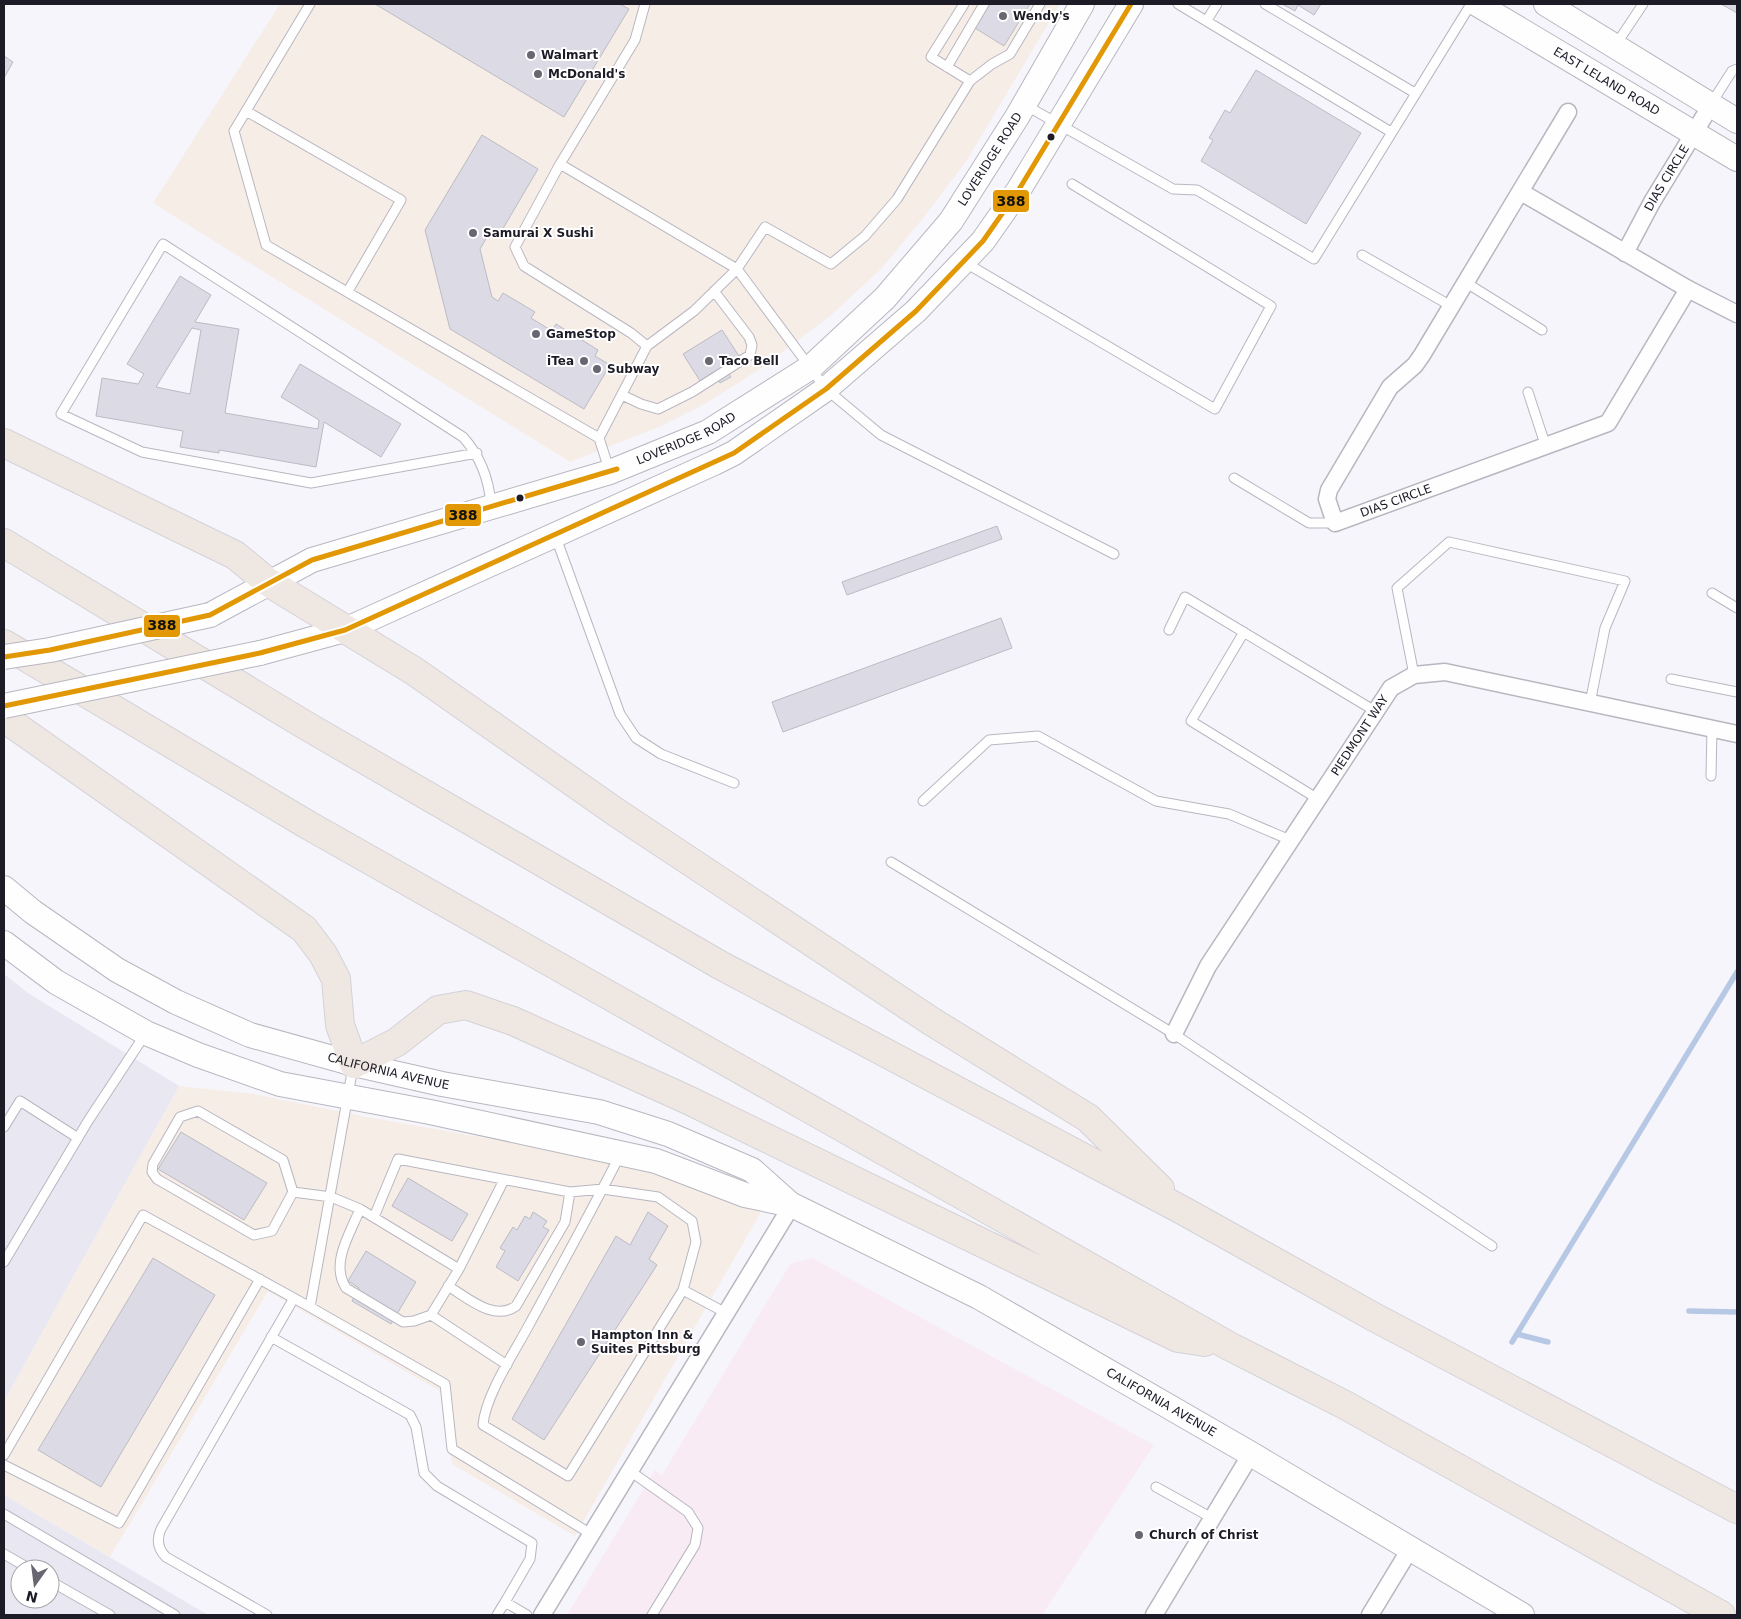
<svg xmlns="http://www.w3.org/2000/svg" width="1741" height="1619" font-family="'DejaVu Sans',sans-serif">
	<rect width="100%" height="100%" fill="#f6f5fc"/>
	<path fill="#f7ede7" d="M280,4H1060L969,157L924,217L881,269L830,316L763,367L705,404L659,427L570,462L153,203Z
		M179,1086L254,1094L367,1117L655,1168L761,1212L575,1536L452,1464L441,1392L268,1291L110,1557L4,1495V1401Z"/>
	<path fill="#e8e7f2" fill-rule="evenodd" d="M4,974L28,993L179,1086L4,1401Z
		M4,1495L208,1615H4ZM20,1569H50V1599H20Z"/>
	<path fill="#f8ebf4" d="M812,1258L1154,1445L1042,1615H567L655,1470L662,1475L790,1264Z"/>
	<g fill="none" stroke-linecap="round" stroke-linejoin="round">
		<path stroke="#b7c8e4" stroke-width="5.5" d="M1689,1311L1737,1312
			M1517,1334L1548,1342
			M1512,1342L1737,972"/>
	</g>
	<path fill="#dbdae5" stroke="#bcbbc3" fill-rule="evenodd" d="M375,4H620L629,9L564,117Z
		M990,4H1030L1004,46L975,28Z
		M1282,4H1321L1314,15L1298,5L1295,11Z
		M1721,4H1737V13Z
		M4,56L13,62L4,78Z
		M1256,70L1361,133L1306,224L1201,161L1213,140L1209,138L1225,110L1230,113Z
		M482,135L538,169L498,237L490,232L480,249L492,297L498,301L503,293L535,312L531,318L552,331L556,324L598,350L595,356L610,365L584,409L450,329L425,230Z
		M180,276L211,295L195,322L239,329L225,413L318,429L319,420L281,397L300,364L401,424L381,457L324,422L316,467L219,450V453L180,447L183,431L96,416L102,378L138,384L144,374L127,364ZM192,328L201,330L190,394L156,387Z
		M722,330L739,356L724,366L731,377L720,383L713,372L700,381L683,354Z
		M997,526L1002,539L847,595L842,582Z
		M1001,618L1012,648L783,732L772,702Z
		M181,1132L267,1183L244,1220L158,1169Z
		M408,1178L468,1214L452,1241L392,1206Z
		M533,1212L547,1221L543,1227L549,1230L518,1281L496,1267L505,1251L500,1248L513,1227L517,1230L525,1216L530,1219Z
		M648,1212L668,1226L649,1259L657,1265L544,1440L512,1419L616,1236L630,1245Z
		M366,1251L416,1282L391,1324L352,1301L359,1288L348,1281Z
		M153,1258L215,1295L101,1487L38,1450Z"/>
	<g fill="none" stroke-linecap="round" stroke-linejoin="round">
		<g stroke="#b8b7c0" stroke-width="11">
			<path id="service" d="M310,4L234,131L266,245L599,438
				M1178,4L1391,132
				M1265,4L1415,93
				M1207,20L1217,4
				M1615,46L1643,4
				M947,67L984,4
				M970,81L992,64L1010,54L1040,4
				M1711,104L1732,71L1737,69
				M1025,105L1173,189L1197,190L1314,259L1471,4
				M246,111L401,200L348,291
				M560,164L737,269L826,389L881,435L1114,554
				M1362,255L1451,306
				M964,262L1215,409L1271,306L1072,184
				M1465,282L1542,330
				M647,346L694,311L737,269L765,227L831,264L865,236L897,199L970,81L931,57L964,4
				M1528,392L1546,447
				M622,395L641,404L658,409L692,392L750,355L752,345L749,337L714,291
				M477,453L311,483L142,452L61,414L163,244L463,437C480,456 489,479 491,505
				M610,472L599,438L647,346L631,333L524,266L515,247L560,164L635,40L645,4
				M1234,478L1309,523H1335
				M555,535L620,714L636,738L661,754L734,783
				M1712,593L1737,608
				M1169,630L1185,597L1375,711
				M1244,632L1191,721L1318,799
				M1414,675L1397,588L1449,542L1625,581L1605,628L1590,703
				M1671,679L1737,692
				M1711,776L1712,728
				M923,801L989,740L1038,736L1156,801L1229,814L1290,840
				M891,862L1174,1034L1492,1246
				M353,1067L310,1307L445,1384L452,1449L591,1534
				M4,1127L20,1101L78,1138
				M293,1192L272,1231L254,1235L157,1179L152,1172L153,1164L180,1117L198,1111L283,1160L293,1192L331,1197L360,1209L459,1269
				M360,1209C350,1234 330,1263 346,1288L403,1322L414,1321L431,1315L459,1269L504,1180
				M374,1217L398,1159L570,1192L603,1189L658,1197L692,1221L696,1242L683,1290L568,1476L483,1425C485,1396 515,1351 529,1325C560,1268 591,1212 620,1155
				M4,1262L88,1121L146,1033
				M448,1286C468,1298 494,1322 516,1306L565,1222L570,1192
				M683,1290L726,1313
				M431,1315L507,1365
				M271,1337L410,1415L416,1427L424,1473L437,1486L532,1543L530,1559L505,1602
				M4,1455L143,1215L310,1307
				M4,1465L119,1523L260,1279
				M630,1471L688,1512L698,1528L695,1545L652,1615
				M1156,1487L1212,1518
				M4,1514L175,1615
				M4,1554L30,1569
				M50,1581L110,1615
				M267,1615L166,1557C158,1549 156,1540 161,1529L294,1298
				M497,1615L505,1602L527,1615"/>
		</g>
		<g stroke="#b8b7c0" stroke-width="19">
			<g id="minor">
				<path id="s1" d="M1568,112L1422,355L1415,365L1390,387L1329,490L1327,499L1335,523L1608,423L1688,289"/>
				<path d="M1521,192L1688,289L1737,314"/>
				<path id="s2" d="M1625,253L1652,202L1711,105"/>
				<path id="s3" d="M1174,1034L1208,966L1391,688L1414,675L1445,672L1737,734"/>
				<path d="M542,1615L792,1205"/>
				<path d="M1154,1615L1251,1454"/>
				<path d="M1370,1615L1410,1549"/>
			</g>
		</g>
		<g stroke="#b8b7c0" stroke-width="26">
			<g id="secondary">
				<path id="s4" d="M1477,4L1737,159"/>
				<path d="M1546,4L1737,121"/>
				<path id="s5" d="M210,615L312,560L610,472L708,432L811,367L885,298L951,221L1017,117L1082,4"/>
				<path d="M260,653L345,630L714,463L734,453L826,389L916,311L983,241L1018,191L1131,4"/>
				<path id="s6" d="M4,888L33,912L117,970L176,1002L250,1035L354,1064L442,1084L599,1112L668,1134L752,1170L790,1204"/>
				<path id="s7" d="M4,943L56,982L146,1033L198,1055L280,1084L430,1112L656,1161L745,1195L792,1205L979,1297L1251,1454L1522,1615"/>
			</g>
		</g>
		<g stroke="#d3d2d7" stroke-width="30">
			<path id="motorway" d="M4,443L235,555L268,582L414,671L617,813L931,1021L1088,1118L1160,1189
				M4,543L305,725L720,965L1182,1210L1374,1317L1737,1509
				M4,644L308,825L1229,1346L1345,1405L1721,1615
				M4,718L304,929L323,954L336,979L340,1025L354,1064L397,1042L438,1010L466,1005L513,1021L686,1099L1178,1338L1205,1342"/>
		</g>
		<use href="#service" stroke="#fefeff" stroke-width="9"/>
		<use href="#minor" stroke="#fefeff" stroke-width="16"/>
		<use href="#secondary" stroke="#fefeff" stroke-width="24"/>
		<use href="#motorway" stroke="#efe7e2" stroke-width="28"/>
		<g stroke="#b8b7c0" stroke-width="26" stroke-linecap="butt">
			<path id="secondary-bridge" d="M4,657L50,650L210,615
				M4,706L260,653"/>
		</g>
		<use href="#secondary-bridge" stroke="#fefeff" stroke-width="24"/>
		<g stroke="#fff" stroke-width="9">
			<path id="bus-1" d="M4,657L50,650L210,615L312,560L617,469
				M4,706L260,653L345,630L734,453L826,389L916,311L983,241L1018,191L1131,4"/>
		</g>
		<use href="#bus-1" stroke="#e19804" stroke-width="5"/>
	</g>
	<g fill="#686771" stroke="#fff" stroke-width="2">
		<circle cx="1003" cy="16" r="5"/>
		<circle cx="531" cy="55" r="5"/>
		<circle cx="538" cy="74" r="5"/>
		<circle cx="473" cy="233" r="5"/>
		<circle cx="536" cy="334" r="5"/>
		<circle cx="584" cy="361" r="5"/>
		<circle cx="709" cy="361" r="5"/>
		<circle cx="597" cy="369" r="5"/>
		<circle cx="581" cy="1342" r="5"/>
		<circle cx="1139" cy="1535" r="5"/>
	</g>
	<g fill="#1c1b26" stroke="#fff" stroke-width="2">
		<circle cx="1051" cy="137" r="4.5"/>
		<circle cx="520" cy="498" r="4.5"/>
	</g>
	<g text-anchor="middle" stroke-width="4" stroke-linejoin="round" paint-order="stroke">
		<g font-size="12" font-weight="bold" fill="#1c1b26" stroke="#fff" text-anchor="start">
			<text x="1013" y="20">Wendy's</text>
			<text x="541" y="59">Walmart</text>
			<text x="548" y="78">McDonald's</text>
			<text x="483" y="237">Samurai X Sushi</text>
			<text x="546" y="338">GameStop</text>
			<text x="574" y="365" text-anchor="end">iTea</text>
			<text x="719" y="365">Taco Bell</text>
			<text x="607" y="373">Subway</text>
			<text x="591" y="1339">Hampton Inn &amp;<tspan x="591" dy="14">Suites Pittsburg</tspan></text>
			<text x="1149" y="1539">Church of Christ</text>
		</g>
		<g font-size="12" fill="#1c1b26" stroke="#fff">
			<text dy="4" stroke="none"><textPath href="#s4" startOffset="151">EAST LELAND ROAD</textPath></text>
			<text dy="4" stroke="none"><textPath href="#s5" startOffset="930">LOVERIDGE ROAD</textPath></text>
			<text dy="4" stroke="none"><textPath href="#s2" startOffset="86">DIAS CIRCLE</textPath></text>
			<text dy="4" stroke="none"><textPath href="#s5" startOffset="510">LOVERIDGE ROAD</textPath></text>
			<text dy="4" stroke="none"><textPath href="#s1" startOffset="548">DIAS CIRCLE</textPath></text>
			<text dy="4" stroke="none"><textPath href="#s3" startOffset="352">PIEDMONT WAY</textPath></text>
			<text dy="4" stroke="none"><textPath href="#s6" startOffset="431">CALIFORNIA AVENUE</textPath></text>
			<text dy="4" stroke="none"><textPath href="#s7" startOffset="1258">CALIFORNIA AVENUE</textPath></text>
		</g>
	</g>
	<g stroke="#fff" stroke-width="2">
		<rect x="992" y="189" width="38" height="24" rx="5" fill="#e19804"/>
		<rect x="444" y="503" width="38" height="24" rx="5" fill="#e19804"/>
		<rect x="143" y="614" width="38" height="24" rx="5" fill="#e19804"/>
	</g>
	<g font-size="14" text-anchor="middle" font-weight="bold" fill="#111">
		<text x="1011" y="206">388</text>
		<text x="463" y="520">388</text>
		<text x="162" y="630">388</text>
	</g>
	<rect width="1741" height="1619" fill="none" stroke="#1c1b26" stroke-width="10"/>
	<g transform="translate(35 1584) rotate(194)"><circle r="24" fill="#ffffff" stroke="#a4a4a8"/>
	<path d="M0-4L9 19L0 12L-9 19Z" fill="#686771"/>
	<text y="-8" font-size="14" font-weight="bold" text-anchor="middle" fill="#1c1b26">N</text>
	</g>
</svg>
